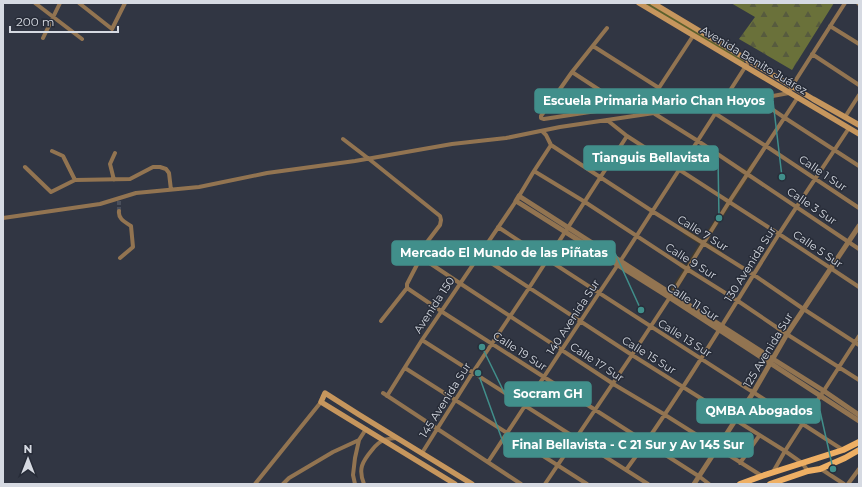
<svg xmlns="http://www.w3.org/2000/svg" width="862" height="487" font-family="Montserrat,sans-serif">
	<defs>
		<pattern id="forest-firs" width="22" height="20" patternUnits="userSpaceOnUse"><rect width="22" height="20" fill="#6a713a"/><path d="M5 1l3.5 6h-7zM16 11l3.5 6h-7z" fill="#575b3e"/></pattern>
	</defs>
	<rect width="100%" height="100%" fill="#313643"/>
	<path fill="#453d2c" d="M752,162L756,165L751,174L753,176L751,179L748,178L707,242L722,252L719,256L704,246L690,268L695,271L693,275L688,273L675,293L670,290L683,270L679,267L681,262L686,265L699,244L683,234L686,229L702,239L726,203L723,201L725,197L728,199L744,175L740,173L743,168L746,170Z"/>
	<path fill="#5b612b" d="M644,3H649L744,61V63Z"/>
	<path fill="url(#forest-firs)" d="M731,3H834L792,70L739,39L755,17Z"/>
	<g fill="none" stroke-linecap="round" stroke-linejoin="round">
		<path stroke="#4a4f5b" stroke-width="4" stroke-dasharray="4 2" stroke-linecap="butt" d="M119,201V211"/>
		<path stroke="#927451" stroke-width="4" d="M35,3L82,39
			M79,3L112,29L125,3
			M858,3L859,4
			M830,26L859,44
			M607,28L572,72L541,116V118L544,119L649,103L693,36
			M43,38L60,3
			M593,46L659,88
			M812,54L859,85
			M572,72L601,91L624,107
			M757,99L785,118L859,166
			M655,114L698,141L859,249
			M716,114L769,148L859,208
			M845,117L859,95
			M607,120L627,136L779,234L859,287
			M542,131L546,135L551,145L652,211L754,275L802,308L859,345
			M343,139L369,159L440,216L441,220L440,225L421,250V254L425,260L458,282L615,385L662,413L762,476
			M52,151L63,156L75,180
			M25,167L51,192L75,180L130,179L153,167H160L166,169L169,173L171,190
			M534,171L585,202L687,269L738,301L785,333L859,380
			M114,180L110,164L115,153
			M519,196L534,171L551,145
			M119,211C118,219 125,222 131,226L133,247L120,258
			M3,218L100,204L136,193L199,187L267,173L355,161L452,144L506,138L560,127L654,113L685,108L714,107L789,93L792,86L845,3
			M498,227C612,302 728,376 843,450
			M479,255L632,355L785,451L802,463L808,471
			M407,288L444,313L700,477L709,484
			M381,321L407,288V284L422,255
			M422,340L648,484
			M405,368L587,484
			M383,393L521,484
			M387,396L422,340L516,201
			M422,453L473,372L529,288L627,136
			M488,462L599,293L623,257L749,61
			M740,463L759,436
			M821,469L844,484
			M626,470C681,395 729,313 779,234C802,198 826,163 849,128
			M773,472L785,451L859,336
			M255,484L321,402
			M283,484L289,478L333,452L359,440
			M355,484L353,475L355,458L359,440L366,429
			M364,484C358,469 362,462 372,450C375,446 379,442 384,440C388,439 393,438 396,438
			M545,484L632,355L672,294L729,202L798,97
			M848,484L859,469"/>
		<path stroke="#927451" stroke-width="5" d="M859,415L824,391L773,359L519,196L516,201L664,294L859,421
			M694,484L753,393L787,334L859,226"/>
		<path stroke="#c6965d" stroke-width="5.5" d="M639,3L859,134
			M653,3L813,99L859,125
			M455,484L321,402L325,393L358,414L472,484"/>
		<path stroke="#eeaf64" stroke-width="6" d="M740,484L762,476L843,450L859,442
			M770,484L808,471L820,469L845,458L859,450"/>
	</g>
	<g text-anchor="middle" stroke-width="3" stroke-linejoin="round" paint-order="stroke">
		<g font-size="11" fill="#d6dae2" stroke="#272c38">
			<text transform="translate(754 60) rotate(31)" y="4">Avenida Benito Juárez</text>
			<text transform="translate(823 173) rotate(34)" y="4">Calle 1 Sur</text>
			<text transform="translate(812 206) rotate(34)" y="4">Calle 3 Sur</text>
			<text transform="translate(703 233) rotate(32)" y="4">Calle 7 Sur</text>
			<text transform="translate(818 249) rotate(34)" y="4">Calle 5 Sur</text>
			<text transform="translate(691 261) rotate(32)" y="4">Calle 9 Sur</text>
			<text transform="translate(750 264) rotate(-58)" y="4">130 Avenida Sur</text>
			<text transform="translate(693 302) rotate(33)" y="4">Calle 11 Sur</text>
			<text transform="translate(434 305) rotate(-57)" y="4">Avenida 150</text>
			<text transform="translate(573 317) rotate(-57)" y="4">140 Avenida Sur</text>
			<text transform="translate(685 338) rotate(32)" y="4">Calle 13 Sur</text>
			<text transform="translate(768 350) rotate(-59)" y="4">125 Avenida Sur</text>
			<text transform="translate(520 351) rotate(33)" y="4">Calle 19 Sur</text>
			<text transform="translate(649 355) rotate(32)" y="4">Calle 15 Sur</text>
			<text transform="translate(597 362) rotate(33)" y="4">Calle 17 Sur</text>
			<text transform="translate(445 400) rotate(-58)" y="4">145 Avenida Sur</text>
		</g>
	</g>
	<path fill="none" stroke="#418f8b" stroke-width="1.5" d="M782 177L773 101M719 218L718 158M641 310L615 253M482 347L505 394M833 469L820 411M478 373L504 445"/>
	<g fill="#418f8b" stroke="#272c38" stroke-width="1.5">
		<circle cx="782" cy="177" r="4"/>
		<circle cx="719" cy="218" r="4"/>
		<circle cx="641" cy="310" r="4"/>
		<circle cx="482" cy="347" r="4"/>
		<circle cx="833" cy="469" r="4"/>
		<circle cx="478" cy="373" r="4"/>
	</g>
	<g fill="#418f8b" stroke="#418f8b" stroke-width="1.5">
		<rect x="535" y="89" width="238" height="24" rx="4"/>
		<rect x="584" y="146" width="134" height="24" rx="4"/>
		<rect x="392" y="241" width="223" height="24" rx="4"/>
		<rect x="505" y="382" width="86" height="24" rx="4"/>
		<rect x="697" y="399" width="123" height="24" rx="4"/>
		<rect x="504" y="433" width="249" height="24" rx="4"/>
	</g>
	<g font-size="12" text-anchor="middle" font-weight="bold" fill="#fff">
		<text x="654" y="105">Escuela Primaria Mario Chan Hoyos</text>
		<text x="651" y="162">Tianguis Bellavista</text>
		<text x="504" y="257">Mercado El Mundo de las Piñatas</text>
		<text x="548" y="398">Socram GH</text>
		<text x="759" y="415">QMBA Abogados</text>
		<text x="628" y="449">Final Bellavista - C 21 Sur y Av 145 Sur</text>
	</g>
	<rect width="862" height="487" fill="none" stroke="#d6dae2" stroke-width="8"/>
	<g transform="translate(28 459)" stroke="#272c38" stroke-width="3" paint-order="stroke">
	<path d="M0-3L7 15L0 10L-7 15Z" fill="#d6dae2"/>
	<text y="-6" font-size="11" font-weight="bold" text-anchor="middle" fill="#d6dae2">N</text>
	</g>
	<path d="M10 26v6h108v-6" fill="none" stroke="#d6dae2" stroke-width="2"/>
	<text x="16" y="26" font-size="12" fill="#d6dae2" stroke="#272c38" stroke-width="3" paint-order="stroke">200 m</text>
</svg>
